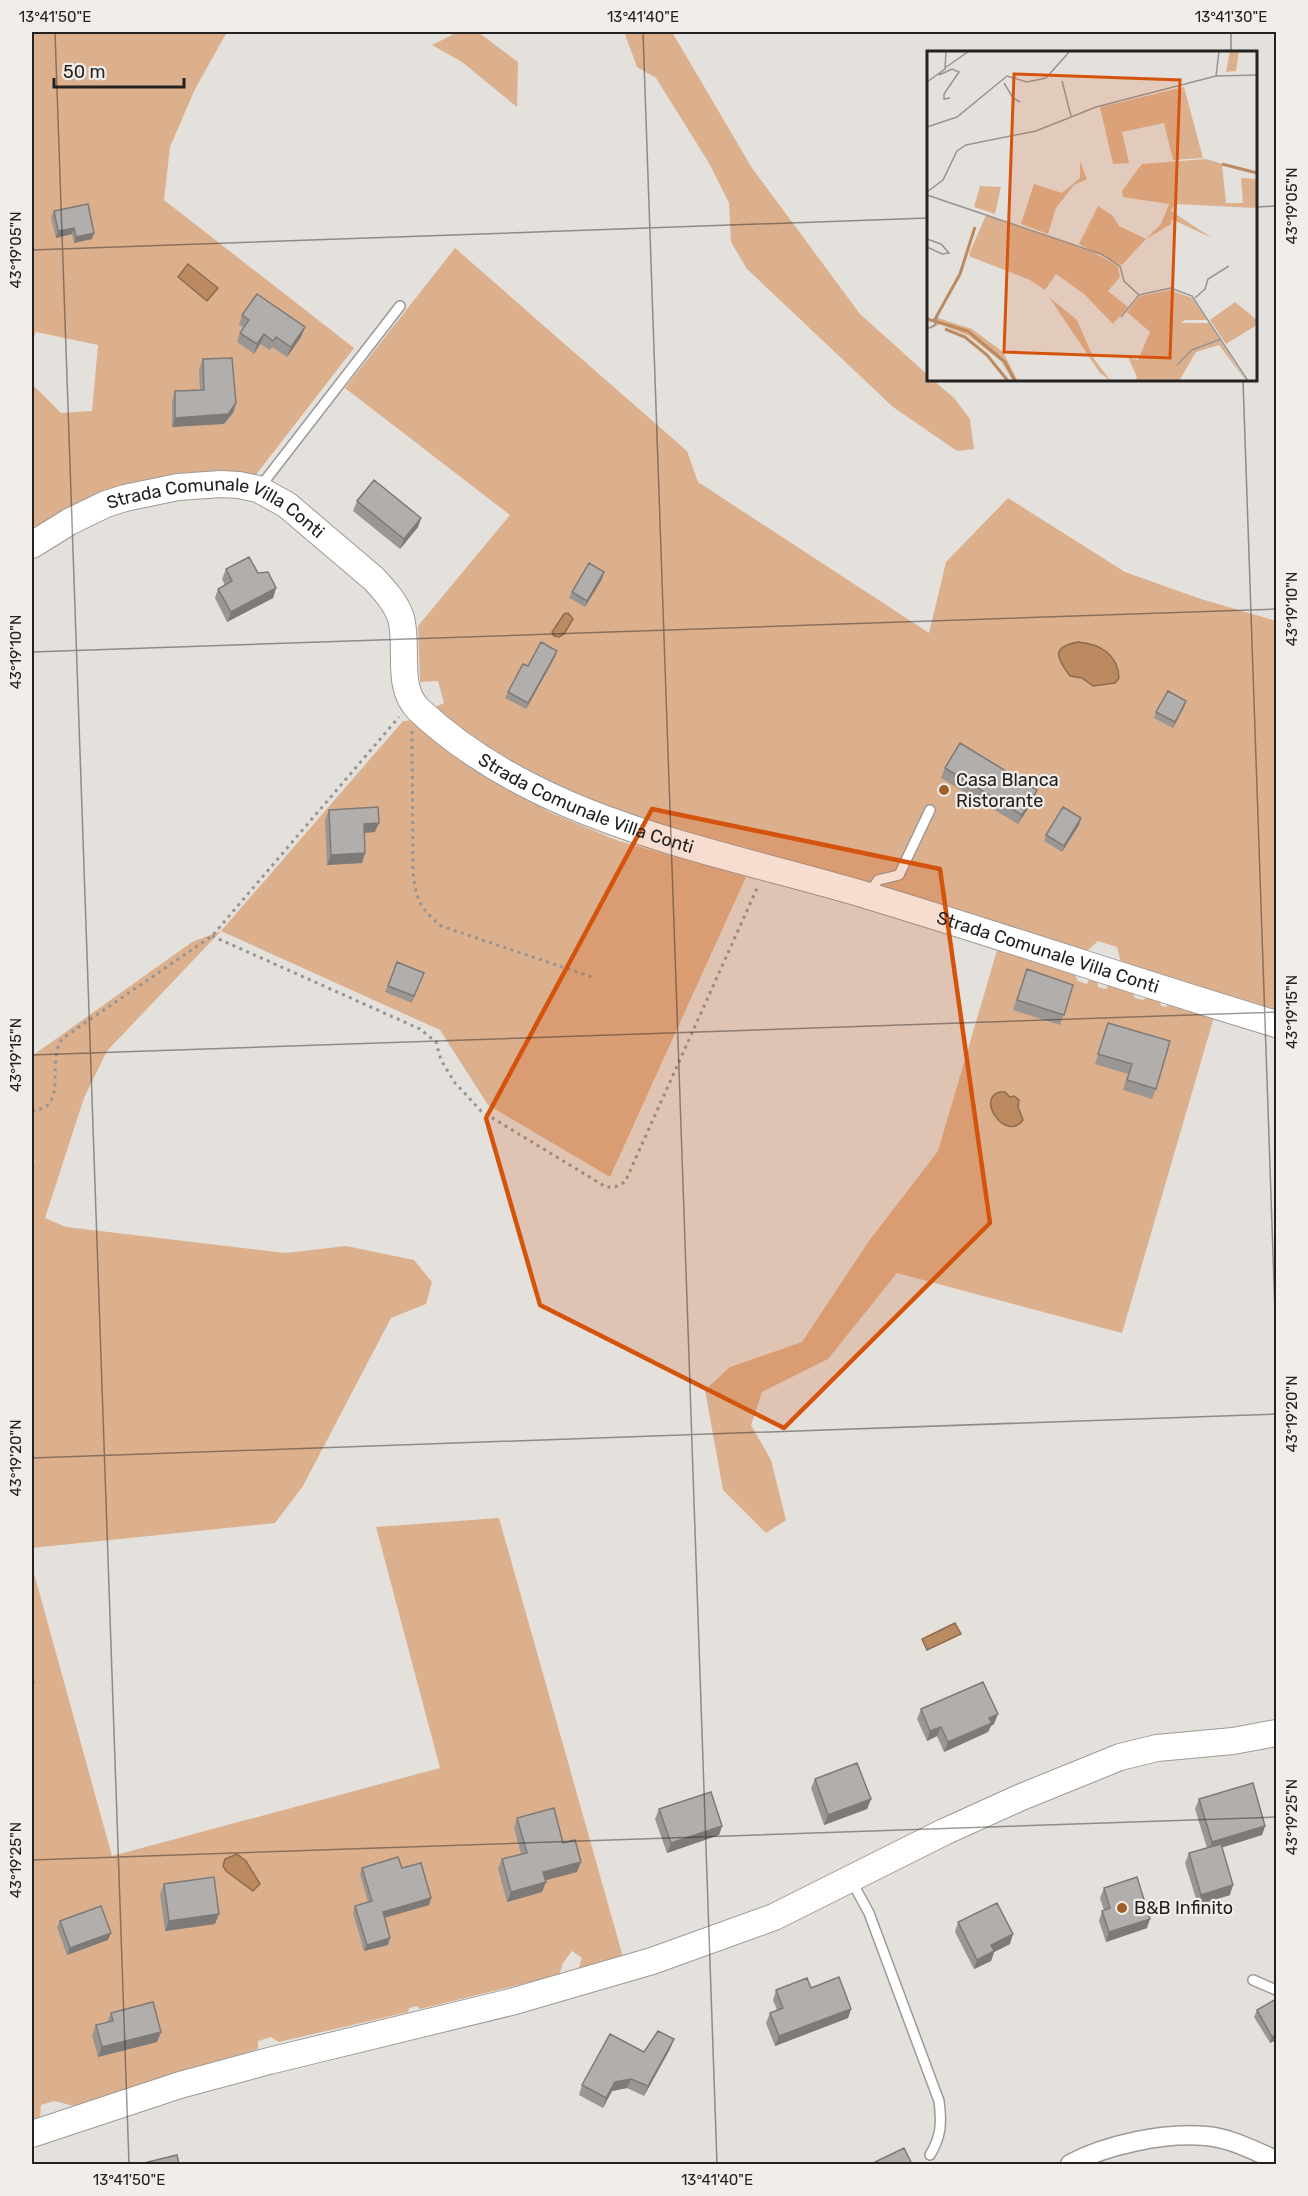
<svg xmlns="http://www.w3.org/2000/svg" width="1308" height="2196" font-family="Rubik,sans-serif">
	<rect width="100%" height="100%" fill="#e4e0dc"/>
	<path fill="#dcb08d" fill-rule="evenodd" d="M32,32H227L195,89L170,147L164,200L354,348L255,476L222,471L181,474L125,484L76,504L32,530V384L61,413L92,411L98,345L36,332L32,341ZM200,400L233,413L224,424L172,427Z
		M458,32H478L518,62L517,107L462,62L432,45Z
		M624,32H672L752,168L860,314L928,375V380H933L954,398L970,419L974,449L957,451L893,407L747,269L731,242L729,203L709,163L656,78L637,67Z
		M455,248L687,451L698,482L929,633L946,562L1008,498L1125,572L1201,599L1276,621V1010L1121,963L1117,947L1098,941L1087,951L633,817L568,791L487,751L433,708L444,703L438,681L420,682L418,626L510,515L345,388Z
		M417,720L467,761L549,812L619,841L746,877L610,1177L488,1105L440,1030L221,931L107,1051L84,1098L45,1218L66,1227L285,1253L346,1246L414,1260L432,1282L426,1304L391,1318L303,1486L275,1523L32,1548V1169L35,1161L32,1159V1095L34,1094L32,1083V1056L192,942L221,931L403,721Z
		M998,947L1073,971L1078,981L1087,984L1090,977L1097,979L1098,987L1106,989L1110,983L1131,990L1135,998L1143,1000L1149,996L1159,999L1161,1006L1166,1007L1169,1002L1214,1017L1122,1333L897,1273L828,1359L762,1392L751,1425L771,1460L786,1520L766,1533L723,1490L705,1390L730,1367L802,1342L869,1241L938,1151ZM1167,1051L1124,1090L1128,1074Z
		M499,1518L623,1957L578,1970L582,1958L572,1951L563,1963L559,1975L420,2009L417,2006L409,2008L408,2012L279,2042L271,2037L258,2041V2049L74,2106L54,2101L41,2105L40,2117L32,2120V1566L112,1856L440,1768L376,1527Z"/>
	<path fill="#bc8a60" stroke="#8e6b4d" stroke-width="1.5" d="M188,264L218,288L207,301L178,277Z
		M568,613L573,619L564,634L559,637L554,636L552,632L564,614Z
		M1078,642C1100,644 1118,654 1119,678L1115,683L1093,686L1082,678L1070,676C1056,657 1051,647 1078,642Z
		M1000,1092H1005L1010,1097L1014,1096L1019,1100L1018,1107L1023,1120C1006,1143 975,1098 1000,1092Z
		M955,1623L961,1634L927,1650L922,1639Z
		M237,1854L246,1861L260,1884L253,1891L226,1871L223,1866L225,1859Z"/>
	<g fill="none" stroke-linecap="round" stroke-linejoin="round">
		<g stroke="#9d9996" stroke-width="12">
			<path id="lane" d="M260,487L400,306
				M869,894L878,880L899,875L930,810
				M851,1880L869,1913L939,2101C942,2123 941,2137 930,2155
				M1253,1980L1276,1990"/>
		</g>
		<g stroke="#9d9996" stroke-width="21">
			<path id="street" d="M1070,2164C1106,2145 1164,2132 1206,2136C1231,2138 1254,2151 1276,2160"/>
		</g>
		<g stroke="#9d9996" stroke-width="28">
			<g id="secondary">
				<path id="s1" d="M32,545L69,522L106,504L125,498L178,487L221,484L239,485L258,489L287,505L374,579C385,591 396,603 401,618C409,648 395,687 419,710C541,824 715,850 869,896C1005,937 1140,983 1276,1024"/>
				<path d="M32,2134L180,2085L269,2061L511,2002L652,1961L774,1917L944,1832L1019,1798L1120,1757L1157,1748L1233,1741L1276,1733"/>
			</g>
		</g>
		<path stroke="#979491" stroke-width="3" stroke-dasharray="3 4.5" stroke-linecap="butt" d="M412,731L413,872C416,900 420,908 441,926L595,978
			M212,936L420,1029L436,1042L441,1060L455,1083L481,1111L606,1187H615L625,1182L758,886
			M32,1111C71,1107 44,1062 63,1038L212,936L399,717
			M32,1683L35,1682"/>
		<use href="#lane" stroke="#fff" stroke-width="9"/>
		<use href="#street" stroke="#fff" stroke-width="18"/>
		<use href="#secondary" stroke="#fff" stroke-width="26"/>
	</g>
	<path fill="#999693" d="M54,211L94,233L92,239L74,243L72,234L56,238L51,218Z
		M242,315L305,327L301,337L287,357L272,347L270,350L260,344L254,354L237,342L240,333L244,328L239,325Z
		M203,359L236,403L233,413L224,424L172,427V401L175,391L200,390L199,369Z
		M357,501L421,518L418,527L400,549L353,511Z
		M226,569L258,573L276,588L273,598L227,622L215,598L218,589L225,585L222,579Z
		M604,572L602,579L585,607L569,598L572,592Z
		M557,651L555,657L526,709L505,698L508,692L528,666Z
		M1184,707L1173,728L1154,718L1156,712Z
		M945,768L1034,799L1018,824L941,778Z
		M329,810L375,832L364,833L365,853L362,863L327,865L325,820Z
		M1081,818L1079,825L1062,852L1044,841L1046,835Z
		M397,962L424,973L412,1003L385,992Z
		M1027,969L1073,985L1060,1025L1013,1010Z
		M1108,1023L1156,1089L1152,1099L1123,1090L1128,1074L1095,1064Z
		M921,1709L994,1724L991,1726L988,1732L944,1752L937,1736L927,1741L917,1719Z
		M815,1779L871,1799L867,1809L824,1825L811,1788Z
		M1199,1799L1265,1826L1262,1835L1222,1847L1230,1895L1198,1905L1185,1863L1189,1853L1207,1848L1195,1809Z
		M659,1809L722,1826L719,1835L667,1853L655,1819Z
		M517,1818L563,1843L577,1872L545,1880L542,1892L507,1902L498,1869L502,1859L521,1854L514,1828Z
		M362,1868H402L431,1898L429,1905L384,1918L388,1945L364,1951L353,1913L355,1906L368,1902L360,1874Z
		M164,1884L215,1924L165,1931L160,1894Z
		M1104,1888L1147,1928L1106,1942L1099,1921L1102,1911L1104,1910L1100,1898Z
		M60,1921L108,1940L67,1955L57,1927Z
		M958,1922L1010,1944L994,1952L991,1961L974,1969L955,1932Z
		M811,1988L851,2009L848,2018L775,2046L766,2023L770,2013L777,2010L773,2000L776,1990Z
		M1257,2010L1276,2040L1270,2043L1254,2017Z
		M111,2013L161,2032L157,2042L98,2057L92,2035L96,2025L107,2022Z
		M674,2039L670,2049L644,2096L627,2088L612,2091L603,2108L579,2095L582,2085L644,2052Z"/>
	<path fill="#7d7a78" d="M74,228L72,234L56,238L58,231Z
		M94,233L92,239L74,243L76,237Z
		M305,327L301,337L287,357L291,347Z
		M264,334L260,344L254,354L257,344Z
		M236,403L233,413L224,424L172,427L175,418Z
		M421,518L418,527L400,549L404,539Z
		M604,572L602,579L585,607L587,601Z
		M276,588L273,598L227,622L231,612Z
		M557,651L555,657L526,709L528,703Z
		M1186,701L1184,707L1173,728L1175,722Z
		M1037,790L1034,799L1018,824L1022,815Z
		M1081,818L1079,825L1062,852L1064,846Z
		M379,823L375,832L360,833L364,824Z
		M365,853L362,863L327,865L331,855Z
		M998,1714L994,1724L991,1726L988,1732L944,1752L948,1742L989,1718Z
		M941,1727L937,1736L927,1741L930,1731Z
		M871,1799L867,1809L824,1825L828,1815Z
		M722,1826L719,1835L667,1853L671,1843Z
		M1265,1826L1262,1835L1208,1852L1212,1842Z
		M581,1862L577,1872L539,1882L543,1872Z
		M546,1882L542,1892L507,1902L511,1892Z
		M1233,1885L1230,1895L1198,1905L1201,1895Z
		M431,1898L429,1905L380,1919L383,1912Z
		M219,1914L215,1924L165,1931L169,1921Z
		M1150,1919L1147,1928L1106,1942L1109,1932Z
		M111,1933L108,1940L67,1955L70,1948Z
		M1013,1934L1010,1944L994,1952L991,1961L974,1969L977,1960L991,1945Z
		M390,1938L388,1945L364,1951L367,1945Z
		M851,2009L848,2018L775,2046L779,2036Z
		M161,2032L157,2042L98,2057L102,2047Z
		M1276,2034V2040L1270,2043L1272,2037Z
		M674,2039L670,2049L644,2096L648,2086Z
		M631,2079L627,2088L612,2091L603,2108L606,2098L615,2082Z"/>
	<path fill="#b2aeab" stroke="#7d7a78" stroke-width="1.5" d="M88,204L94,233L76,237L74,228L58,231L54,211Z
		M257,294L305,327L291,347L276,337L273,341L264,334L257,344L240,333L249,320L242,315Z
		M232,358L236,403L228,414L175,418V391L204,390L203,359Z
		M374,480L421,518L404,539L357,501Z
		M249,557L258,573L268,572L276,588L231,612L218,589L232,581L226,569Z
		M589,563L604,572L587,601L572,592Z
		M541,642L557,651L528,703L508,692L523,664L528,666Z
		M1168,691L1186,701L1175,722L1156,712Z
		M960,743L1037,790L1022,815L945,768Z
		M378,807L379,823L364,824L365,853L331,855L329,810Z
		M1063,807L1081,818L1064,846L1046,835Z
		M397,962L424,973L414,996L388,986Z
		M1027,969L1073,985L1064,1015L1017,1000Z
		M1108,1023L1170,1041L1156,1089L1127,1080L1132,1064L1098,1054Z
		M983,1682L998,1714L989,1718L992,1723L948,1742L941,1727L930,1731L921,1709Z
		M857,1763L871,1799L828,1815L815,1779Z
		M1253,1783L1265,1826L1212,1842L1199,1799Z
		M711,1792L722,1826L671,1843L659,1809Z
		M554,1808L563,1843L575,1840L581,1862L543,1872L546,1882L511,1892L502,1859L527,1853L517,1818Z
		M1221,1844L1233,1885L1201,1895L1189,1853Z
		M398,1857L402,1868L421,1863L431,1898L383,1912L390,1938L367,1945L355,1906L372,1901L362,1868Z
		M214,1877L219,1914L169,1921L164,1884Z
		M1137,1877L1150,1919L1109,1932L1102,1911L1110,1908L1104,1888Z
		M997,1903L1013,1934L991,1945L994,1951L977,1960L958,1922Z
		M101,1906L111,1933L70,1948L60,1921Z
		M839,1977L851,2009L779,2036L770,2013L783,2008L776,1990L807,1978L811,1988Z
		M1276,1999V2034L1272,2037L1257,2010Z
		M153,2002L161,2032L102,2047L96,2025L113,2021L111,2013Z
		M658,2031L674,2039L648,2086L631,2079L615,2082L606,2098L582,2085L610,2034L644,2052Z
		M904,2148L912,2164H874L873,2163Z
		M177,2155L179,2164H140Z"/>
	<path fill="#d4540e" fill-opacity="0.2" stroke="#d4540e" stroke-width="4.5" stroke-linejoin="round" d="M652,809L940,869L990,1223L784,1428L540,1305L486,1118Z"/>
	<path fill="none" stroke="#242221" stroke-width="1.5" stroke-opacity="0.45" d="M55,32L129,2164M643,32L717,2164M1231,32V52M1256,207L1276,206M32,250L928,218M1243,380L1276,1342M32,652L1276,609M32,1055L1276,1012M32,1458L1276,1414M32,1860L1276,1817"/>
	<g fill="#9e6025" stroke="#f1edea" stroke-width="2">
		<circle cx="944" cy="790" r="6"/>
		<circle cx="1122" cy="1908" r="6"/>
	</g>
	<g text-anchor="middle" stroke-width="4.5" stroke-linejoin="round" paint-order="stroke">
		<g font-size="18" fill="#242221" stroke="#f1edea">
			<text dy="6" stroke="none"><textPath href="#s1" startOffset="202">Strada Comunale Villa Conti</textPath></text>
			<text dy="6" stroke="none"><textPath href="#s1" startOffset="724">Strada Comunale Villa Conti</textPath></text>
			<text dy="6" stroke="none"><textPath href="#s1" startOffset="1210">Strada Comunale Villa Conti</textPath></text>
		</g>
		<g font-size="18" fill="#242221" stroke="#f1edea" text-anchor="start">
			<text x="956" y="786">Casa Blanca<tspan x="956" dy="21">Ristorante</tspan></text>
			<text x="1134" y="1914">B&amp;B Infinito</text>
		</g>
	</g>
	<g transform="translate(927 51)">
		<rect width="330" height="330" fill="#e4e0dc"/>
		<path d="M303,0H312L309,20L299,21ZM257,36L276,107L246,109L237,72L195,81L202,112L186,113L173,56ZM279,108L295,113L299,152H316L314,127L330,128V157L248,153L244,160L285,187L244,168V173L219,188L195,214L152,193L171,155L186,165L192,175L219,188L234,173L242,153L196,146L195,140L211,118L215,113ZM153,110L160,128L147,134L129,157L121,183L94,173L107,133L135,142L153,127ZM53,135L74,136L68,163L47,156ZM59,164L166,201L191,215L193,226L181,240L201,256L186,273L157,243L129,223L118,239L103,229L44,206L42,203ZM244,239L265,247L280,269H258L254,272H282L319,330L292,294L269,301L252,330H207L210,326L201,306L211,309L223,281L200,261L213,245ZM122,246L150,269L167,308L184,330L173,322ZM308,251L330,269V274L299,293L283,269ZM11,267L45,278L76,301L91,330H86L74,310L42,285L13,273L4,278Z" fill="#dcb08d"/>
		<path fill="none" stroke="#bc8a60" stroke-width="3" d="M295,113L330,122M0,268L41,280L78,311L88,330M7,270L33,223L48,176M18,278L38,286L60,304L81,330"/>
		<path fill="none" stroke="#979491" stroke-width="1.5" d="M18,17L42,0M12,24L25,18L32,21L17,43V48L23,47M289,25L292,0M135,30L144,65M0,31L18,18L19,0M77,32L86,47L93,51M0,76L30,66L80,25L100,31L119,27L143,0M0,141L16,129L30,100L39,94L109,80L169,56L289,25L330,24M0,144L174,203L193,215L197,230L212,244L244,237L265,245L321,330M0,188L14,193L22,202L15,203L0,196M268,247L278,238L281,228L302,215M194,266L212,244M0,278L8,274L11,264M250,314L265,299L294,288"/>
		<path fill="#d4540e" fill-opacity="0.15" stroke="#d4540e" stroke-width="3" d="M87,23L253,29L243,307L77,301Z"/>
		<rect width="330" height="330" fill="none" stroke="#242221" stroke-width="3"/>
	</g>
	<rect width="1308" height="2196" fill="none" stroke="#f1edea" stroke-width="66"/>
	<path d="M54 78v9h130v-9" fill="none" stroke="#242221" stroke-width="3"/>
	<text x="63" y="78" font-size="18" fill="#242221" stroke="#f1edea" stroke-width="4.5" paint-order="stroke">50 m</text>
	<rect x="33" y="33" width="1242" height="2130" fill="none" stroke="#242221" stroke-width="2"/>
	<g font-size="15" text-anchor="middle" fill="#242221">
		<text x="55" y="22">13°41'50"E</text>
		<text x="643" y="22">13°41'40"E</text>
		<text x="1231" y="22">13°41'30"E</text>
		<text transform="translate(1292 206) rotate(-90)" y="5">43°19'05"N</text>
		<text transform="translate(16 250) rotate(-90)" y="5">43°19'05"N</text>
		<text transform="translate(1292 609) rotate(-90)" y="5">43°19'10"N</text>
		<text transform="translate(16 652) rotate(-90)" y="5">43°19'10"N</text>
		<text transform="translate(1292 1012) rotate(-90)" y="5">43°19'15"N</text>
		<text transform="translate(16 1055) rotate(-90)" y="5">43°19'15"N</text>
		<text transform="translate(1292 1414) rotate(-90)" y="5">43°19'20"N</text>
		<text transform="translate(16 1458) rotate(-90)" y="5">43°19'20"N</text>
		<text transform="translate(1292 1817) rotate(-90)" y="5">43°19'25"N</text>
		<text transform="translate(16 1860) rotate(-90)" y="5">43°19'25"N</text>
		<text x="129" y="2185">13°41'50"E</text>
		<text x="717" y="2185">13°41'40"E</text>
	</g>
</svg>
